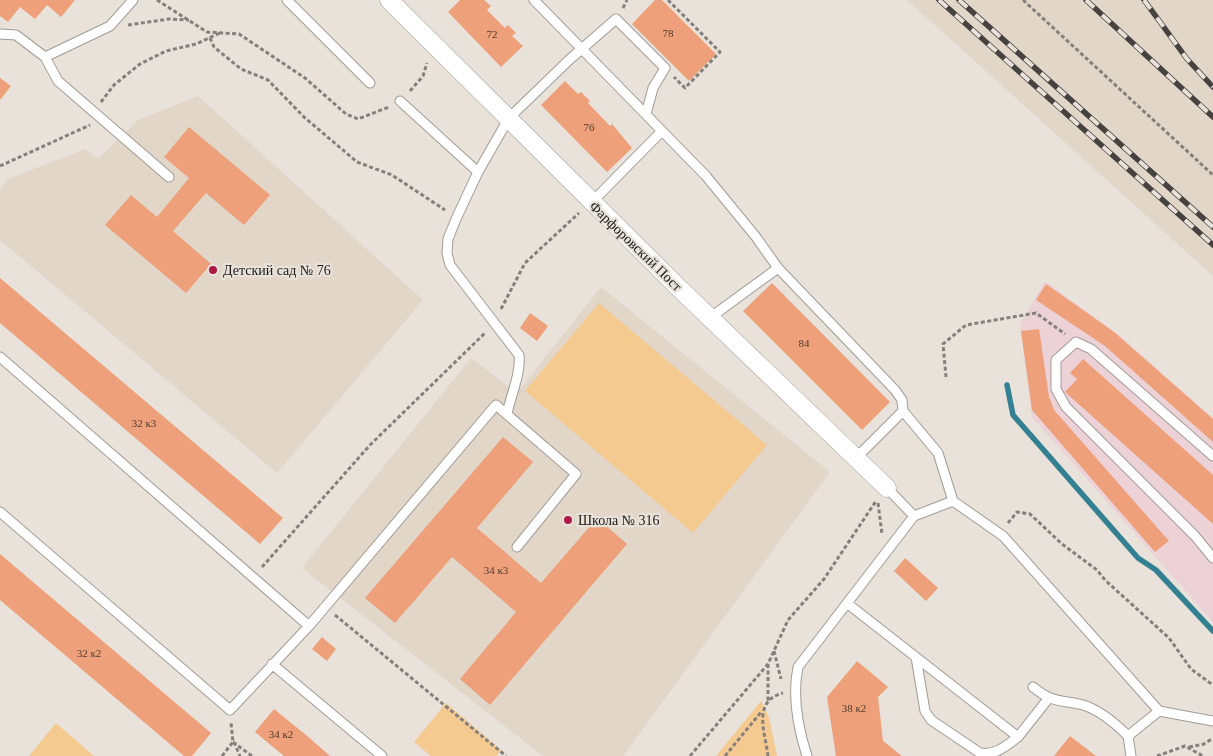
<svg xmlns="http://www.w3.org/2000/svg" width="1213" height="756" font-family="'Times New Roman',serif">
	<rect width="100%" height="100%" fill="#e8e2da"/>
	<path fill="#ecd1d6" d="M1045,281L1119,335L1213,418V622L1032,417L1020,324Z"/>
	<path fill="#e1d6c8" d="M907,0H1213V276Z
		M198,96L423,300L277,473L0,240V189L8,179L85,149L98,159L138,120Z
		M601,287L830,472L623,756H543L302,568L471,358L517,393Z"/>
	<path fill="#f4ca91" d="M599,303L767,445L693,533L525,391Z
		M761,701L769,717L777,756H716Z
		M446,703L501,750L496,756H431L414,742Z
		M56,723L94,756H29Z"/>
	<g fill="none" stroke-linecap="round" stroke-linejoin="round">
		<path stroke="#328092" stroke-width="5.5" d="M1007,385L1013,415L1138,558L1156,570L1213,631"/>
	</g>
	<path fill="#eda079" d="M0,0H75L61,17L47,5L35,19L20,7L8,22L0,16Z
		M460,0H484L491,6L487,10L505,28L508,25L516,33L512,36L523,46L501,67L448,12Z
		M655,0H662L716,54L689,81L632,24Z
		M0,78L11,86L0,100Z
		M565,81L578,94L581,92L590,101L588,103L610,126L612,124L632,148L607,172L541,105Z
		M189,127L270,195L244,225L206,193L173,231L211,264L186,293L105,225L131,195L157,217L189,178L164,157Z
		M0,278L283,518L260,544L0,323Z
		M772,283L890,402L862,430L743,311Z
		M1046,284L1114,332L1213,419V442L1105,346L1036,300Z
		M530,313L548,326L537,341L520,328Z
		M1039,329L1049,397L1054,410L1169,541L1155,552L1032,410L1021,331Z
		M1083,359L1213,475V524L1065,392L1077,379L1070,373Z
		M503,437L533,462L477,528L541,583L597,518L627,544L490,705L460,679L516,612L452,557L395,623L365,598Z
		M0,554L211,733L192,756H184L0,600Z
		M905,558L938,588L926,601L894,571Z
		M322,637L336,649L327,661L312,649Z
		M857,661L888,687L878,697L883,741L902,756H836L827,697Z
		M274,709L306,735L330,756H284L255,732Z
		M1070,736L1096,756H1054Z"/>
	<g fill="none" stroke-linecap="round" stroke-linejoin="round">
		<g stroke="#a19b94" stroke-width="11">
			<path id="service" d="M287,0L370,83
				M534,0L706,176L756,237L778,268L895,390L902,400L903,411L856,458
				M0,34L16,35L45,57L58,81L169,177
				M45,57L110,26L133,0
				M400,101L478,172
				M592,202L662,131
				M711,317L778,268
				M0,357L309,626
				M903,411L938,453L953,501
				M507,414C511,394 521,374 519,355L450,265L447,253L448,239L456,219L478,172L509,118L569,60L616,19L665,68L653,88L646,114
				M1213,456L1091,349L1076,342L1056,360V389L1066,407L1195,536L1213,558
				M887,488L914,516
				M0,512L230,710L309,626L496,405L576,474L517,547
				M848,604L1018,737L1048,699
				M916,657L925,711L931,720L980,753C995,756 1006,746 1018,737
				M272,664L382,756
				M1033,687C1054,704 1059,699 1083,705C1100,710 1116,724 1128,736L1131,756
				M1159,711L1213,721
				M807,756C798,728 792,696 798,667L914,516L953,501L1003,536L1159,711L1128,736"/>
		</g>
		<g stroke="#a19b94" stroke-width="19">
			<path id="minor" d="M389,0L680,289L887,488"/>
		</g>
		<path stroke="#85807b" stroke-width="3" stroke-dasharray="4 2.5" stroke-linecap="butt" d="M157,0L207,32L239,34L305,78L346,114L358,119L389,107
			M668,0L720,52L685,88L674,77
			M1023,0L1213,175
			M623,8L627,0
			M128,25L169,19L189,20
			M210,38L214,47L241,69L268,80L304,117L357,162L392,175L445,210
			M410,91L423,76L427,63
			M101,102L114,85L140,64L166,51L196,44L220,33
			M0,166L90,125
			M501,309L525,263L579,213
			M946,377L943,344L966,325L1036,313L1065,334
			M878,503L882,534
			M1008,523L1017,512L1030,514L1062,544L1097,570L1105,580L1169,638L1191,669L1213,685
			M262,567L370,445L485,333
			M335,615L506,756
			M774,651L781,679
			M768,664V701
			M233,742L252,756
			M234,742L240,756
			M1189,747L1204,744L1213,738
			M222,756L233,742L231,723
			M690,756L768,664L788,620L824,579L876,501
			M725,756L762,711
			M768,756C765,732 752,701 783,693
			M1157,756L1185,746L1203,756"/>
		<use href="#service" stroke="#fff" stroke-width="9"/>
		<use href="#minor" stroke="#fff" stroke-width="18"/>
		<g stroke="#45423f" stroke-width="5.5">
			<path id="rail" d="M939,0L1213,245
				M959,0L1213,227
				M1086,0L1213,117
				M1144,0L1187,59L1213,87"/>
		</g>
		<use href="#rail" stroke="#e8e2da" stroke-width="4" stroke-dasharray="11" stroke-linecap="butt"/>
	</g>
	<g fill="#ad1a44" stroke="#e8e2da" stroke-width="2">
		<circle cx="213" cy="270" r="5"/>
		<circle cx="568" cy="520" r="5"/>
	</g>
	<g text-anchor="middle" stroke-width="4.5" stroke-linejoin="round" paint-order="stroke">
		<g font-size="11" fill="#503b30">
			<text x="668" y="37">78</text>
			<text x="492" y="38">72</text>
			<text x="589" y="131">76</text>
			<text x="804" y="347">84</text>
			<text x="144" y="427">32 к3</text>
			<text x="496" y="574">34 к3</text>
			<text x="89" y="657">32 к2</text>
			<text x="854" y="712">38 к2</text>
			<text x="281" y="738">34 к2</text>
		</g>
		<g font-size="14" fill="#1c1917" stroke="#e8e2da">
			<text transform="translate(636 246) rotate(44)" y="5">Фарфоровский Пост</text>
		</g>
		<g font-size="14" fill="#1c1917" stroke="#e8e2da" text-anchor="start">
			<text x="223" y="275">Детский сад № 76</text>
			<text x="578" y="525">Школа № 316</text>
		</g>
	</g>
</svg>
